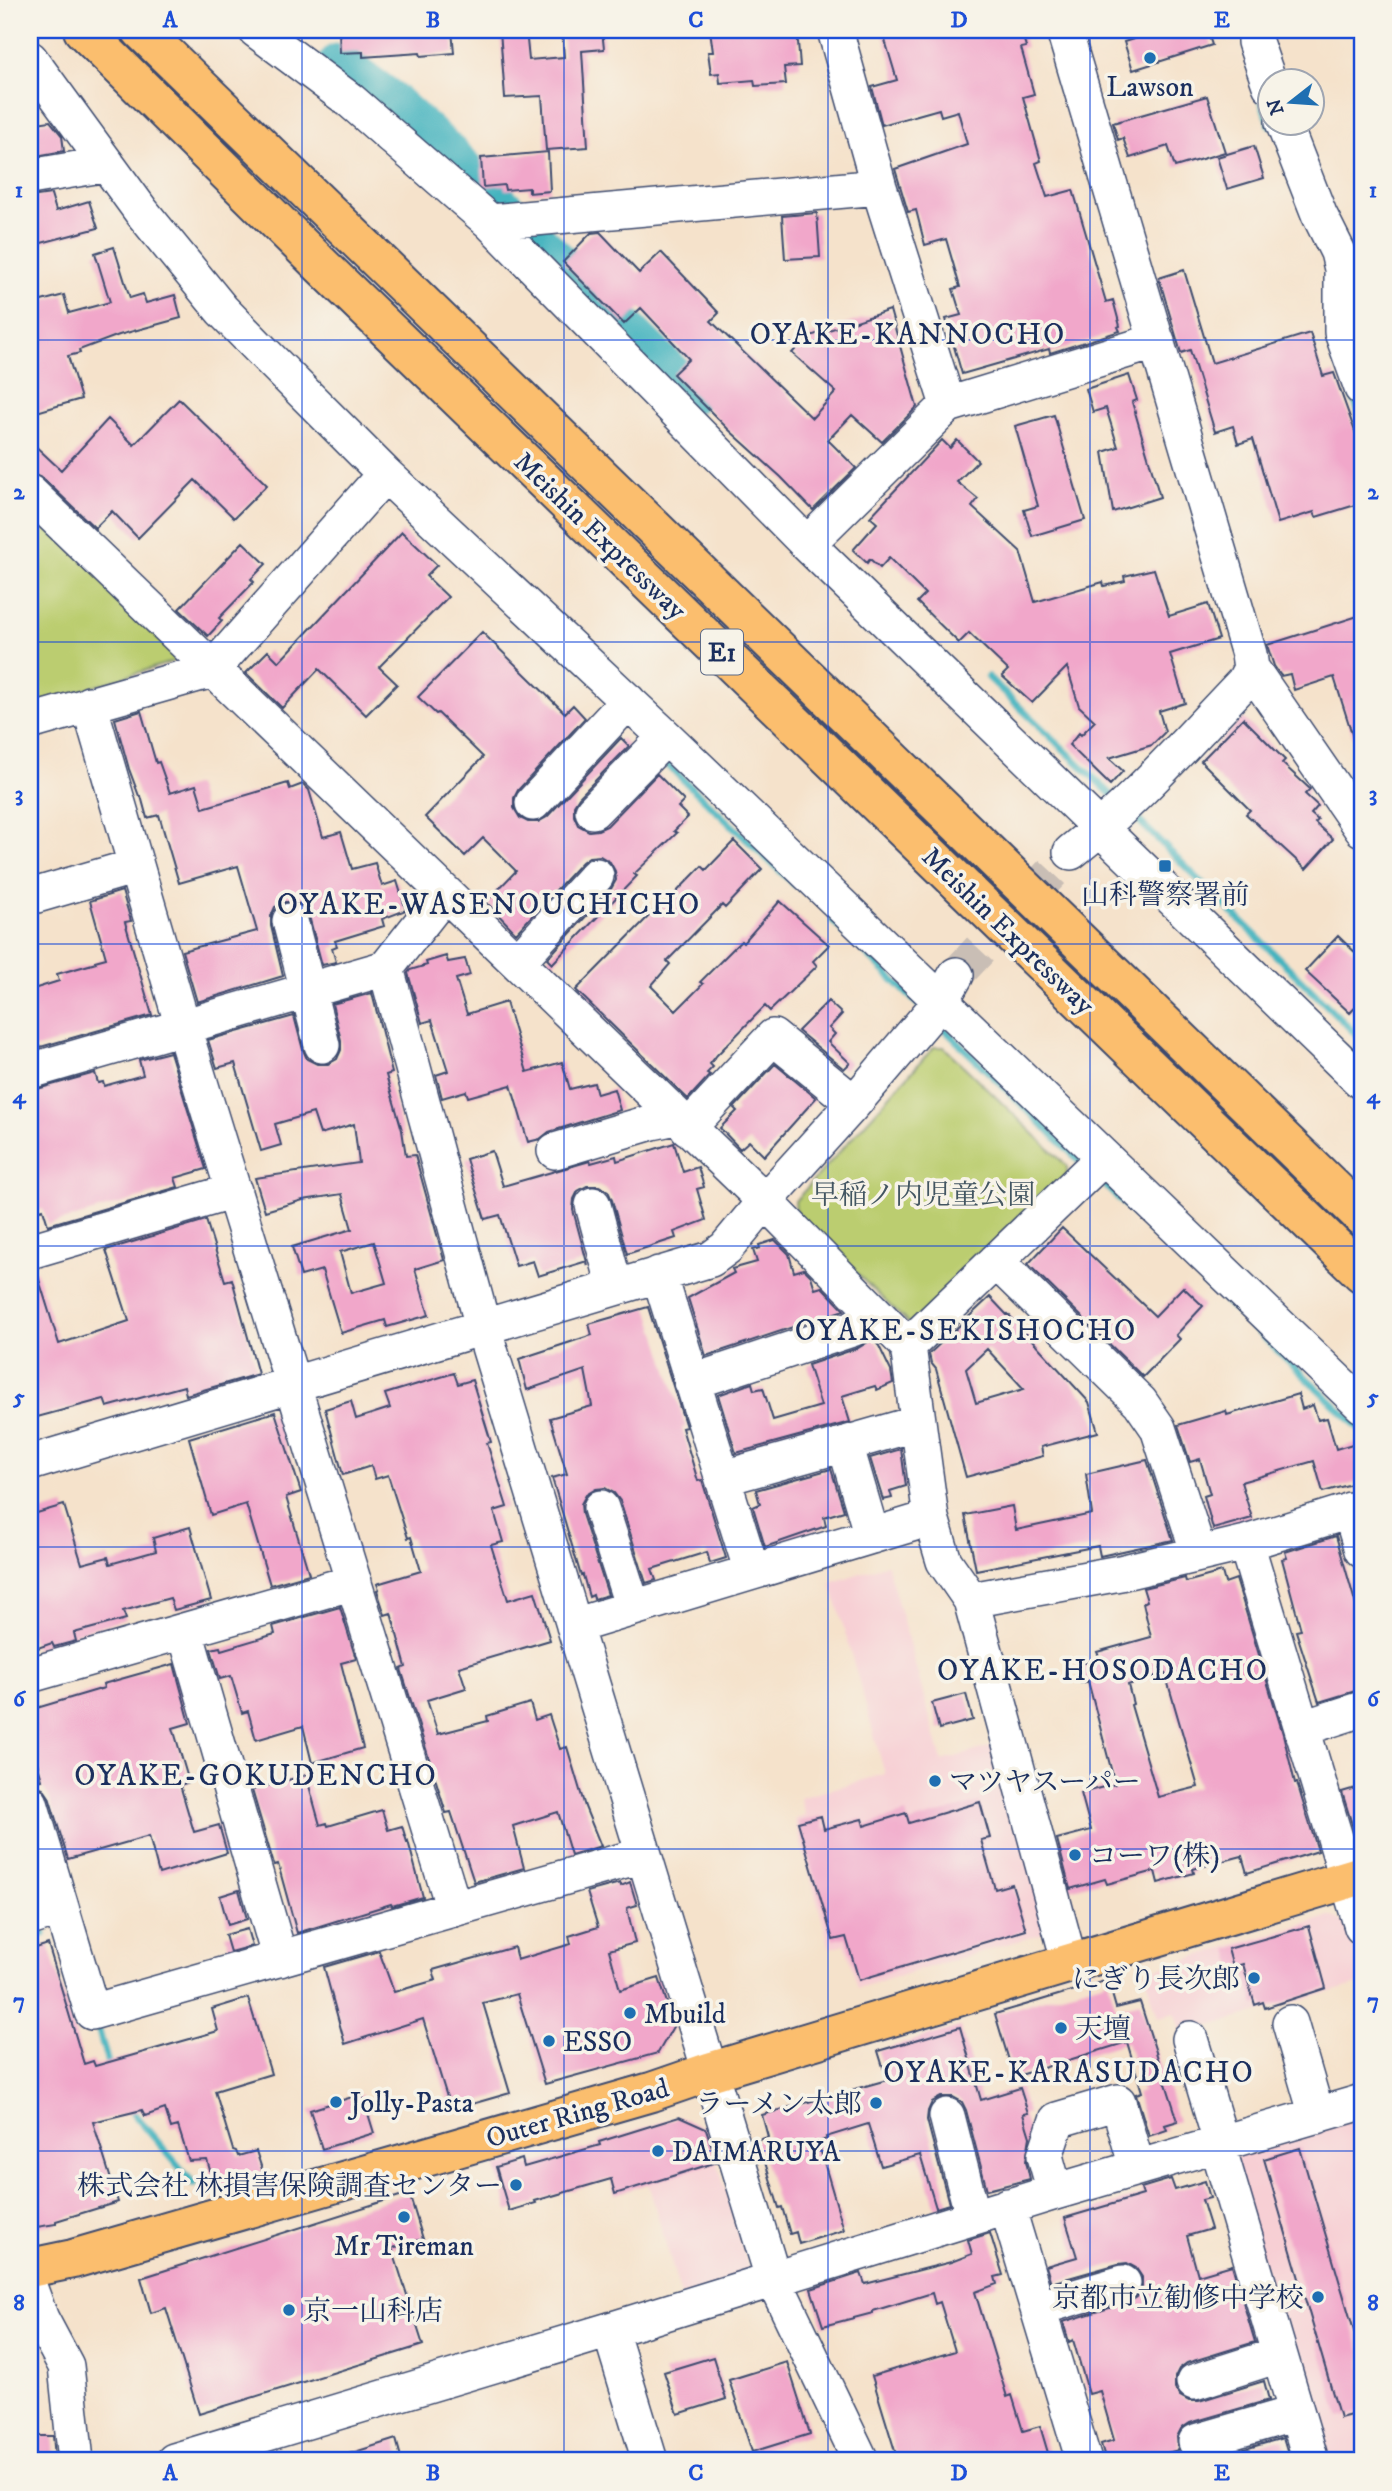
<svg xmlns="http://www.w3.org/2000/svg" width="1392" height="2491" font-family="'IM FELL DW Pica','Noto Serif JP',serif">
	<rect width="100%" height="100%" fill="#f7f3e8"/>
	<filter id="ink" filterUnits="userSpaceOnUse"><feTurbulence type="fractalNoise" baseFrequency=".0143" numOctaves="2"/><feDisplacementMap in="SourceGraphic" scale="14" xChannelSelector="R" yChannelSelector="G"/><feConvolveMatrix kernelMatrix="1 2 1 2 8 2 1 2 1" color-interpolation-filters="sRGB"/></filter>
	<filter id="wash" filterUnits="userSpaceOnUse"><feTurbulence type="fractalNoise" baseFrequency=".00686" numOctaves="4" result="noise"/><feDisplacementMap in="SourceGraphic" scale="28" xChannelSelector="R" yChannelSelector="G"/><feGaussianBlur stdDeviation="1.57" result="paint"/><feColorMatrix in="noise" values="0 0 0 0 0 0 0 0 0 0 0 0 0 0 0 0 0 1.4 0 .05"/><feComposite in="paint" operator="in"/></filter>
	<g filter="url(#wash)">
		<rect width="100%" height="100%" fill="#f5e2cb"/>
		<path fill="#f7cfd4" d="M887,1564L942,1761L996,1745L1048,1921L1041,1934L858,1988L845,1944L830,1948L794,1819L805,1815L800,1798L885,1774L831,1583Z
			M1331,1916L1347,1924L1362,1973V1983L1182,2034L1175,2013L1158,2017L1144,1972Z
			M1362,2116V2461H1320L1235,2164L1241,2149Z
			M717,2161L753,2284L684,2306L648,2183Z"/>
		<path fill="#bbcd70" stroke="#6b7e67" stroke-width="2" d="M30,505L177,648L175,661L30,707Z
			M934,1047H944L1067,1166V1178L910,1325L796,1215L795,1201Z"/>
		<g fill="none" stroke-linecap="round" stroke-linejoin="round">
			<path stroke="#45b4bf" stroke-width="7" d="M1259,93L1270,125
				M1353,397L1362,420
				M988,677L1117,800
				M660,758L794,884
				M1131,813L1362,1040
				M833,921L922,1008
				M936,1021L1083,1164
				M1096,1177L1362,1431
				M30,1938L44,1934
				M99,2031L110,2071
				M127,2106L194,2184"/>
			<path stroke="#45b4bf" stroke-width="42" d="M339,64L390,101L443,149L691,394"/>
		</g>
		<g id="blocks">
			<path fill="#f1a7ca" fill-rule="evenodd" d="M339,30H452L454,53L421,56L420,53L363,57V52L340,53Z
				M500,30H526L529,60L564,57L562,30H602L604,49L582,51L588,147L546,150L542,96L505,98Z
				M710,30H797L800,66L784,67L786,84L755,86L754,80L720,83L719,73L711,74L708,52H713Z
				M882,30H1021L1026,47L1021,48L1034,94L1023,97L1041,161L1036,163L1047,197L1073,190L1106,302L1113,300L1120,326L1118,327L1120,331L1050,353L1049,349L962,374L946,319L961,315L953,289L960,287L946,239L925,245L916,210L908,212L895,169L967,144L958,111L941,116L939,109L882,125L872,87L897,80Z
				M1162,30H1207L1212,45L1133,70L1124,42Z
				M1207,96L1225,152L1175,167L1168,146L1130,158L1123,138L1118,140L1113,123Z
				M50,121L62,136L64,151L30,157V124Z
				M1254,146L1264,178L1227,189L1217,157Z
				M548,152L550,191L529,193V188L505,190L504,185L483,187L481,158Z
				M51,194L56,211L89,201L98,228L30,246V197Z
				M817,213L820,257L785,259L782,216Z
				M600,232L639,273L661,252L719,313L711,321L812,418L836,392L792,353L807,337L890,310L917,407L882,442L852,415L828,440L856,468L813,510L781,477L728,429L673,374L689,359L641,308L624,324L563,262L591,233Z
				M114,247L130,298L143,294L146,303L175,295L181,318L119,335L79,350L80,353L68,356L81,399L30,414V304L64,295L69,313L110,302L95,253Z
				M1184,270L1212,363L1310,333L1323,376L1334,373L1362,451V503L1316,517L1314,512L1278,523L1253,439L1238,444L1233,426L1215,432L1190,350L1181,353L1159,278Z
				M1129,375L1137,400L1132,402L1160,497L1113,512L1103,452L1118,447L1106,408L1093,412L1086,389Z
				M179,399L267,485L234,518L195,480L138,538L112,511L95,528L44,479L30,473V441L61,470L108,419L134,445Z
				M1054,415L1085,520L1032,536L1024,510L1038,506L1015,426Z
				M942,440L950,448L957,440L978,461L957,482L978,499L972,507L1020,551L1035,602L1103,582L1104,586L1125,581L1124,576L1154,569L1169,616L1208,604L1219,639L1170,654L1185,703L1159,711L1165,732L1152,745L1109,758L1123,771L1110,785L1069,745L1079,733L1081,735L1095,721L1079,706L1067,667L1032,703L1002,676L1008,670L969,633L959,643L917,602L925,594L889,558L880,568L870,559L867,563L853,550L877,523L870,517Z
				M402,532L437,565L426,576L448,597L379,667L397,684L366,715L319,669L282,708L246,673L268,651L279,662Z
				M243,542L266,564L251,579L254,582L219,618L222,621L208,636L179,609Z
				M1358,616L1362,630V753H1358L1334,677L1294,690L1290,674L1281,676L1274,666L1267,645Z
				M482,632L565,713L573,705L585,718L518,790L514,798V808L520,818L528,822H538L547,817L621,738L629,746L579,797L574,805V816L578,825L589,831L598,830L607,826L657,774L684,801L678,807L688,817L674,831L677,833L634,874L637,876L552,964L547,959L611,889L616,880L615,871L610,862L600,856L589,857L582,862L516,933L486,902L516,871L483,838L465,856L425,817L483,757L438,713L436,714L418,697Z
				M141,711L156,763L159,762L170,793L196,785L203,808L288,783L290,789L303,784L309,790L323,837L341,832L352,869L375,863L382,886L397,881L406,910L382,919L384,926L335,941L337,946L332,948L336,962L322,965L309,916L305,907L295,902H284L275,907L271,916V926L283,976L197,1002L182,951L257,931L238,866L179,883L159,815L147,818L141,796H139L129,769L115,719Z
				M1243,718L1285,760L1282,763L1310,789L1305,794L1318,806L1311,814L1318,820L1315,823L1333,839L1306,869L1246,814L1250,810L1201,761Z
				M734,841L762,869L725,908L722,905L667,961L670,964L651,986L676,1011L703,984L700,982L741,941L743,943L780,901L829,945L813,961L817,966L770,1011L765,1006L717,1055L710,1064L713,1067L707,1073L710,1075L688,1099L576,990L654,911L656,913L702,866L706,870Z
				M122,891L131,921L125,922L152,1015L30,1050V990L59,981L57,974L96,963L95,961L106,958L90,901Z
				M1338,936L1362,959V1000L1350,1013L1305,971Z
				M446,956L448,962L465,959L470,975L456,979L467,1014L506,1002L527,1072L562,1062L570,1089L594,1083L597,1094L614,1089L620,1110L549,1132L540,1139L528,1142L511,1085L468,1097L466,1091L442,1098L436,1075L448,1071L432,1020L422,1023L408,973L410,970L427,965L426,962Z
				M372,993L392,1073L386,1075L402,1130L406,1156L415,1155L444,1260L415,1269L429,1315L387,1327L385,1320L341,1333L322,1270L301,1276L292,1247L352,1229L342,1194L303,1200L265,1211L255,1178L359,1163L354,1124L320,1134L313,1113L275,1124L281,1145L261,1151L235,1063L217,1068L208,1040L294,1016L303,1050L307,1059L317,1064H328L337,1059L341,1050V1040L332,1004ZM374,1242L386,1283L351,1293L340,1252Z
				M828,1001L842,1014L829,1028L835,1034L828,1042L850,1063L844,1069L798,1031Z
				M170,1052L206,1169L175,1178L178,1187L48,1225L43,1209L30,1213V1091L95,1073L98,1083L103,1082L104,1086L143,1075L139,1060Z
				M775,1064L816,1098L764,1156L749,1141L740,1149L720,1128L737,1111L734,1108Z
				M674,1143L683,1172L698,1167L704,1187L697,1189L706,1220L674,1232L676,1238L627,1254L612,1200L608,1191L599,1186H587L578,1191L574,1199L573,1210L588,1266L587,1261L538,1276L533,1261L516,1266L500,1215L485,1219L466,1159L492,1151L503,1186L590,1161L591,1163L616,1156L617,1161Z
				M206,1220L225,1281L232,1279L258,1374L186,1395L184,1386L107,1407L104,1399L30,1419V1271L36,1270L59,1344L129,1321L106,1250Z
				M1062,1228L1155,1316L1183,1287L1203,1306L1176,1335L1180,1339L1143,1377L1028,1264Z
				M775,1240L789,1254L794,1272L804,1269L811,1276L815,1289L822,1287L844,1310L706,1356L688,1298L734,1273L732,1269L757,1262L753,1250L760,1248L759,1245Z
				M990,1297L1007,1315L1008,1314L1089,1402L1098,1432L1041,1447L1043,1456L966,1477L936,1369L931,1363L929,1354ZM987,1349L1024,1389L976,1403L966,1369Z
				M648,1307L686,1427L682,1428L698,1481L702,1480L726,1558L710,1563L707,1552L652,1569L656,1580L646,1583L620,1501L614,1493L605,1488L596,1489L586,1495L581,1504L582,1514L608,1595L594,1599L593,1595L589,1597L583,1575L581,1576L552,1478L567,1474L550,1418L592,1406L585,1370L527,1390L519,1359L592,1335L589,1324Z
				M873,1339L879,1346L891,1371L893,1383L877,1390L875,1386L842,1396L850,1422L736,1453L718,1395L752,1383L754,1390L763,1388L773,1420L821,1406L808,1365L858,1348Z
				M454,1373L458,1384L472,1380L491,1442L487,1443L507,1507L494,1511L503,1542L491,1545L508,1600L535,1592L550,1640L459,1667L466,1688L427,1700L438,1734L488,1721L487,1716L530,1703L535,1720L549,1715L560,1749L567,1747L585,1807L601,1846L571,1855L558,1812L513,1826L524,1868L474,1882L451,1812L446,1813L401,1669L406,1667L391,1613L385,1615L377,1590L379,1589L377,1584L421,1571L411,1537L408,1538L388,1475L375,1479L371,1466L343,1475L325,1409L351,1401L356,1419L390,1408L385,1394Z
				M1298,1394L1302,1409L1313,1405L1318,1420L1327,1418L1336,1449L1359,1442L1362,1452V1481L1323,1492L1314,1461L1241,1482L1252,1518L1213,1529L1204,1496L1210,1494L1200,1459L1190,1462L1178,1425L1226,1411L1227,1415Z
				M275,1412L301,1492L286,1497L309,1574L270,1585L246,1504L211,1515L189,1438Z
				M901,1449L906,1486L890,1491L892,1498L883,1500L870,1458Z
				M1147,1460L1173,1540L1100,1556L1098,1546L976,1570L965,1515L1012,1506L1016,1530L1092,1514L1086,1474Z
				M831,1469L844,1511L824,1517L826,1526L765,1547L753,1507L760,1504L756,1490Z
				M64,1505L82,1564L108,1557L110,1564L156,1551L153,1538L190,1527L211,1600L174,1610L170,1598L123,1611L126,1619L74,1633L76,1641L54,1647L52,1643L35,1649L30,1630V1515Z
				M1336,1536L1358,1612L1362,1611V1689L1319,1702L1296,1631L1301,1630L1282,1559L1287,1558L1285,1552Z
				M1222,1572L1225,1583L1236,1579L1283,1734L1295,1783H1297L1318,1851L1247,1873L1242,1856L1193,1869L1194,1873L1158,1883L1155,1871L1107,1884L1105,1879L1070,1889L1057,1839L1091,1830L1081,1793L1115,1784L1088,1681L1081,1683L1076,1665L1100,1659L1097,1652L1151,1637L1143,1603L1147,1601L1143,1588L1185,1578L1186,1582ZM1165,1673L1198,1787L1158,1797L1131,1705L1133,1704L1128,1685Z
				M340,1607L356,1659L341,1663L363,1748L312,1763L303,1726L256,1740L248,1711L242,1713L231,1676L220,1679L211,1649L220,1647L221,1650L275,1634L273,1626Z
				M174,1664L190,1723L173,1728L189,1782L180,1785L194,1832L219,1825L227,1853L159,1874L149,1836L68,1859L49,1797L43,1788L30,1783L42,1780L30,1738V1710L104,1688L103,1684Z
				M966,1694L973,1720L939,1729L932,1703Z
				M306,1775L320,1825L327,1823L328,1826L382,1810L388,1830L402,1826L407,1842L408,1841L423,1897L392,1906L391,1904L297,1933L278,1864L274,1865L252,1790Z
				M1362,1786V1836L1355,1834L1342,1792Z
				M980,1802L990,1838L981,1840L995,1889L1012,1884L1026,1930L859,1980L846,1937L833,1940L798,1822L821,1816L824,1829L862,1819L864,1826L906,1813L909,1823Z
				M630,1882L637,1905L627,1908L635,1943L609,1950L620,1990L659,1978L674,2025L658,2053L545,2084L517,1994L483,2003L510,2093L451,2110L423,2019L345,2044L324,1967L379,1951L394,1992L436,1980L433,1970L514,1947L517,1960L571,1944L569,1936L598,1927L587,1892L620,1883L621,1886Z
				M239,1890L247,1919L228,1925L220,1896Z
				M1309,1926L1326,1988L1265,2008L1263,2002L1255,2005L1243,1964L1233,1967L1228,1949Z
				M247,1929L252,1946L230,1952L225,1935Z
				M48,1944L84,2064L93,2061L95,2066L218,2031L212,2009L248,1998L271,2074L215,2091L233,2150L236,2151L238,2156L256,2151L263,2172L215,2187L207,2160L189,2161L178,2126L171,2128L165,2109L145,2116L142,2110L93,2122L118,2202L56,2221V2224L30,2228V1950Z
				M1108,1980L1116,2008L1140,2002L1178,2121L1165,2125L1167,2130L1149,2136L1136,2094L1142,2092L1127,2042L1014,2077L995,2014Z
				M960,2027L981,2100L1020,2088L1028,2113L1023,2114L1030,2137L1026,2161L1030,2179L987,2190L966,2110L962,2102L953,2097H941L932,2102L928,2111L927,2120L949,2204L936,2208L920,2155L881,2166L868,2124L826,2137L827,2139L818,2142L844,2230L799,2244L796,2232L790,2234L782,2207L779,2208L764,2159L761,2160L755,2141L768,2137L762,2115L887,2080L878,2051Z
				M362,2094L374,2133L322,2149L310,2110Z
				M679,2117L706,2129L717,2162L615,2194L611,2179L535,2201L536,2203L509,2211L496,2167L522,2159L524,2167L600,2145L599,2142Z
				M1300,2148L1362,2358V2412L1340,2418L1264,2159Z
				M1171,2179L1175,2190L1205,2181L1210,2198L1202,2200L1211,2229L1187,2236L1198,2275L1232,2265L1255,2342L1187,2363L1179,2369L1175,2377V2389L1180,2396L1189,2401H1199L1264,2381L1269,2400L1190,2423L1181,2429L1177,2437L1178,2450L1139,2461H1106L1101,2444L1114,2440L1100,2391L1089,2394L1073,2340L1069,2342L1063,2322L1129,2302L1137,2297L1142,2288V2277L1136,2268L1127,2263L1118,2264L1051,2283L1046,2266L1077,2257L1065,2218L1143,2195L1141,2188Z
				M409,2193L423,2239L392,2248L423,2345L199,2414L166,2308L151,2313L141,2278Z
				M990,2233L1003,2275L995,2277L997,2284L975,2292L1007,2397L1012,2395L1023,2431L1040,2426L1048,2453L1043,2455L1045,2461H898L872,2376L955,2351L940,2302L935,2304L932,2293L873,2311V2313L823,2326L811,2289L861,2273L865,2284L951,2262L972,2254L968,2240Z
				M713,2357L726,2399L678,2414L664,2372Z
				M787,2362L810,2434L752,2452L729,2380Z
				M30,2436H53L55,2457L30,2458Z
				M1283,2438L1290,2461H1211L1210,2459Z
				M396,2439L402,2461H339V2457Z"/>
		</g>
	</g>
	<g filter="url(#ink)">
		<use href="#blocks" fill-opacity="0" stroke="#3c4a6e" stroke-width="2"/>
		<g fill="none" stroke-linecap="round" stroke-linejoin="round">
			<path stroke="#c9beb5" stroke-width="35" stroke-dasharray="35 18" stroke-linecap="butt" d="M956,975L1071,852"/>
			<g stroke="#3c4a6e" stroke-width="38">
				<path id="minor" d="M256,30L351,101L490,222L807,544L1362,1082
					M835,30L879,187L948,405
					M1064,30L1249,654L1251,668L1244,682C1188,740 1135,802 1071,852
					M1255,30V42L1270,85
					M30,59L141,211L222,310L268,357L385,474L666,737L1362,1405
					M1283,122L1319,214L1338,252L1342,269V332L1362,388
					M30,177L107,164
					M490,222L879,187
					M30,493L765,1201L908,1346L931,1518L944,1561L971,1600L1070,1964
					M807,544L948,405L1157,341
					M1251,668L1362,829
					M89,704L183,1027L454,1909
					M30,722L212,670L385,474
					M533,803L628,701
					M593,811L666,737
					M30,897L136,866
					M290,921L322,1045
					M517,962L596,876
					M386,968L483,1327L773,2278L861,2461
					M30,1071L386,968L445,893
					M688,1128L773,1037L854,1103
					M555,1151L652,1122L676,1117
					M593,1205L615,1287
					M30,1251L234,1191
					M996,1261L1140,1402L1158,1428L1199,1554
					M659,1274L752,1572
					M908,1346L1103,1158
					M692,1382L852,1329L875,1314
					M845,1444L918,1423
					M30,1463L711,1259L726,1248L765,1201L854,1103L942,1000L956,975
					M723,1478L845,1444L872,1536
					M601,1508L633,1608
					M1350,1510L1362,1550
					M1246,1543L1362,1927
					M971,1600L1120,1573L1246,1543L1362,1507
					M574,1626L931,1518
					M185,1631L280,1959
					M30,1675L354,1582
					M1303,1728L1362,1709
					M30,1803L92,2012L643,1855
					M30,1918L61,1908
					M1290,2023L1317,2116
					M1190,2039L1221,2142
					M947,2116L973,2217
					M1217,2143L1311,2461
					M1055,2192L1045,2156L1057,2120L1118,2102L1137,2167
					M1007,2206L1084,2461
					M30,2289L41,2319L66,2366L76,2461
					M1038,2308L1123,2283
					M610,2330L650,2461
					M1194,2382L1279,2355
					M1196,2442L1296,2413
					M174,2461L610,2330L1055,2192L1362,2102"/>
			</g>
			<g stroke="#3c4a6e" stroke-width="42">
				<path id="major" d="M30,2268L73,2259L651,2092L709,2072L1362,1875"/>
			</g>
			<g stroke="#3c4a6e" stroke-width="42">
				<path id="highway" d="M83,30L321,265L1362,1273
					M141,30L1362,1216"/>
			</g>
			<use href="#minor" stroke="#fff" stroke-width="35"/>
			<use href="#major" stroke="#fbbe6e" stroke-width="38"/>
			<use href="#highway" stroke="#fbbe6e" stroke-width="38"/>
		</g>
	</g>
	<path fill="none" stroke="#1d4ed8" stroke-width="2" stroke-opacity="0.55" d="M302,30V2461M564,30V2461M828,30V2461M1090,30V2461M30,340H1362M30,642H1362M30,944H1362M30,1246H1362M30,1547H1362M30,1849H1362M30,2151H1362"/>
	<g fill="#1f6fb2" stroke="#f7f3e8" stroke-width="2.5">
		<circle cx="1150" cy="58" r="7"/>
		<rect x="1158" y="859" width="14" height="14" rx="3.5"/>
		<circle cx="935" cy="1781" r="7"/>
		<circle cx="1075" cy="1855" r="7"/>
		<circle cx="1254" cy="1978" r="7"/>
		<circle cx="630" cy="2013" r="7"/>
		<circle cx="1061" cy="2028" r="7"/>
		<circle cx="549" cy="2041" r="7"/>
		<circle cx="336" cy="2102" r="7"/>
		<circle cx="876" cy="2103" r="7"/>
		<circle cx="658" cy="2151" r="7"/>
		<circle cx="516" cy="2185" r="7"/>
		<circle cx="404" cy="2217" r="7"/>
		<circle cx="1318" cy="2297" r="7"/>
		<circle cx="289" cy="2310" r="7"/>
	</g>
	<g text-anchor="middle" stroke-width="7" stroke-linejoin="round" paint-order="stroke">
		<rect fill="#f7f3e8" stroke="#5d6a87" stroke-width="2" x="701" y="629.5" width="42" height="45" rx="5"/>
		<g font-size="26" font-weight="bold" fill="#1b2f5e">
			<text x="722" y="661">E1</text>
		</g>
		<g font-size="28" fill="#1b2f5e" stroke="#f7f3e8" text-anchor="start">
			<text x="1150" y="96" text-anchor="middle">Lawson</text>
			<text x="1165" y="904" text-anchor="middle">山科警察署前</text>
			<text x="949" y="1791">マツヤスーパー</text>
			<text x="1089" y="1865">コーワ(株)</text>
			<text x="1240" y="1988" text-anchor="end">にぎり長次郎</text>
			<text x="644" y="2023">Mbuild</text>
			<text x="1075" y="2038">天壇</text>
			<text x="563" y="2051">ESSO</text>
			<text x="350" y="2112">Jolly-Pasta</text>
			<text x="862" y="2113" text-anchor="end">ラーメン太郎</text>
			<text x="672" y="2161">DAIMARUYA</text>
			<text x="502" y="2195" text-anchor="end">株式会社 林損害保険調査センター</text>
			<text x="404" y="2255" text-anchor="middle">Mr Tireman</text>
			<text x="1304" y="2307" text-anchor="end">京都市立勧修中学校</text>
			<text x="303" y="2320">京一山科店</text>
		</g>
		<g font-size="28" fill="#1b2f5e" stroke="#f7f3e8">
			<text transform="translate(601 535) rotate(44)" y="10">Meishin Expressway</text>
			<text transform="translate(1009 930) rotate(44)" y="10">Meishin Expressway</text>
			<text transform="translate(577 2112) rotate(-16)" y="10">Outer Ring Road</text>
		</g>
		<g font-size="28" fill="#435662" stroke="#f7f3e8">
			<text x="923" y="1204">早稲ノ内児童公園</text>
		</g>
		<g font-size="30" letter-spacing="2" fill="#1b2f5e" stroke="#f7f3e8">
			<text x="908" y="344">OYAKE-KANNOCHO</text>
			<text x="489" y="914">OYAKE-WASENOUCHICHO</text>
			<text x="966" y="1340">OYAKE-SEKISHOCHO</text>
			<text x="1103" y="1680">OYAKE-HOSODACHO</text>
			<text x="256" y="1785">OYAKE-GOKUDENCHO</text>
			<text x="1069" y="2082">OYAKE-KARASUDACHO</text>
		</g>
	</g>
	<rect width="1392" height="2491" fill="none" stroke="#f7f3e8" stroke-width="77"/>
	<g transform="translate(1291 102) rotate(253)"><circle r="33" fill="#f7f3e8" stroke="#9fa5b1" stroke-width="2"/>
	<path d="M0-5L12 26L0 18L-12 26Z" fill="#1f6fb2"/>
	<text y="-10" font-size="19" font-weight="bold" text-anchor="middle" fill="#1b2f5e">N</text>
	</g>
	<rect x="38" y="38" width="1316" height="2414" fill="none" stroke="#1d4ed8" stroke-width="2.5"/>
	<g font-size="23" text-anchor="middle" font-weight="bold" fill="#1d4ed8">
		<text x="170" y="27">A</text>
		<text x="433" y="27">B</text>
		<text x="696" y="27">C</text>
		<text x="959" y="27">D</text>
		<text x="1222" y="27">E</text>
		<text x="19" y="197">1</text>
		<text x="1373" y="197">1</text>
		<text x="19" y="499">2</text>
		<text x="1373" y="499">2</text>
		<text x="19" y="801">3</text>
		<text x="1373" y="801">3</text>
		<text x="19" y="1103">4</text>
		<text x="1373" y="1103">4</text>
		<text x="19" y="1404">5</text>
		<text x="1373" y="1404">5</text>
		<text x="19" y="1706">6</text>
		<text x="1373" y="1706">6</text>
		<text x="19" y="2008">7</text>
		<text x="1373" y="2008">7</text>
		<text x="19" y="2310">8</text>
		<text x="1373" y="2310">8</text>
		<text x="170" y="2480">A</text>
		<text x="433" y="2480">B</text>
		<text x="696" y="2480">C</text>
		<text x="959" y="2480">D</text>
		<text x="1222" y="2480">E</text>
	</g>
</svg>
